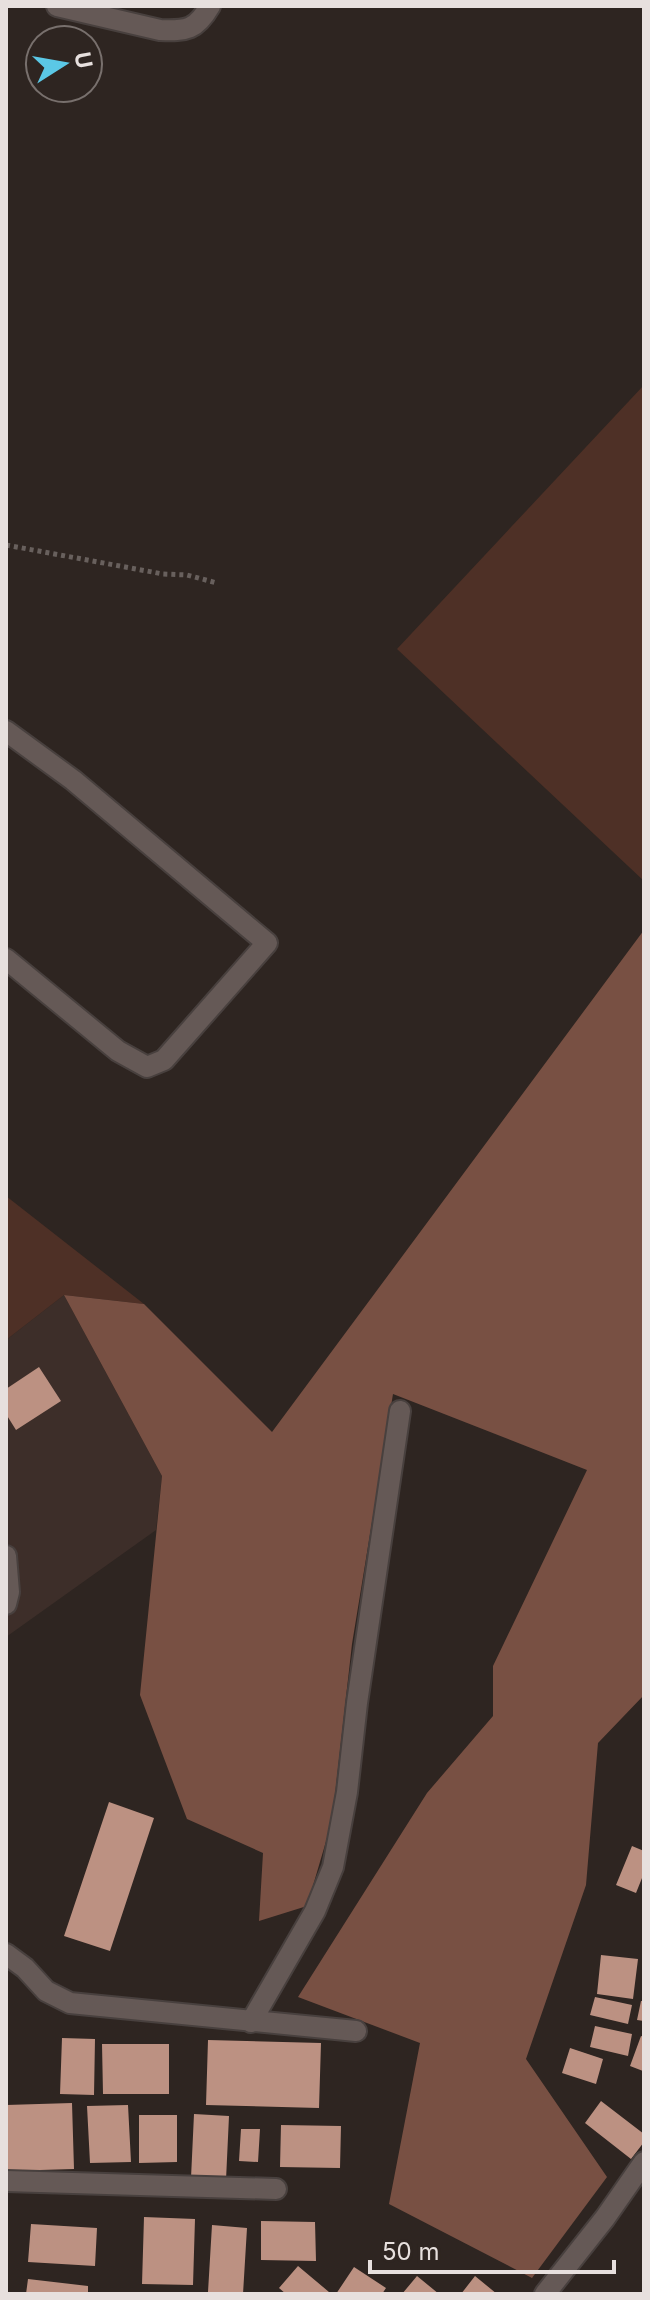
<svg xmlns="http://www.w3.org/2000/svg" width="650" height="2300" font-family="Inter,sans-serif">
	<rect width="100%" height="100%" fill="#2e2521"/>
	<path fill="#3d2e29" d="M64,1295L162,1476L156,1530L6,1637V1340Z"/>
	<path fill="#4e3026" d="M644,385V881L397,649Z
		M6,1196L144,1304L64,1295L6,1340Z"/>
	<path fill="#785043" d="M644,930V1695L598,1743L586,1885L526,2059L607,2177L532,2278L389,2204L420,2043L298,1997L427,1793L493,1716V1666L587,1470L393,1394L352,1644L332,1821L307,1906L259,1921L263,1853L187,1819L140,1695L162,1476L64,1295L144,1304L272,1432Z"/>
	<path fill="#bc9182" d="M39,1367L61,1401L16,1430L6,1414V1389Z
		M109,1802L154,1818L110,1951L64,1936Z
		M632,1846L644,1851V1873L636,1893L616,1885Z
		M601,1955L638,1959L633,1999L597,1994Z
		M595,1997L632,2005L628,2024L590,2015Z
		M641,2001H644V2021L637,2020Z
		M595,2026L632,2034L628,2056L590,2047Z
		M641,2036L644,2037L643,2071L630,2066Z
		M62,2038L95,2039L94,2095L60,2094Z
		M208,2040L321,2043L319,2108L206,2105Z
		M102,2044H169V2094H103Z
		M570,2048L603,2059L596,2084L562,2073Z
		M601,2101L644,2134V2142L631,2159L585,2123Z
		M72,2103L74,2169L6,2171V2105Z
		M128,2105L131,2162L90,2163L87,2106Z
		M194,2114L229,2116L226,2180L191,2178Z
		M139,2115H177V2162L139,2163Z
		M281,2125L341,2126L340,2168L280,2167Z
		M241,2129H260L258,2162L239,2161Z
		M144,2217L195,2219L193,2285L142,2284Z
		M261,2221L315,2222L316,2261L261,2260Z
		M31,2224L97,2228L95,2266L28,2262Z
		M212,2225L247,2228L243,2294L208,2292Z
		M298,2266L329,2292L327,2294H286L279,2288Z
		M354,2267L386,2288L382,2294H336Z
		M417,2276L439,2294H402Z
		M475,2276L497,2294H461Z
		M28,2279L88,2286V2294H26Z"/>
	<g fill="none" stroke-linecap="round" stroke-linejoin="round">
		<g stroke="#48403e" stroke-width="24">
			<path id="minor" d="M57,6L160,30C187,31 196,30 210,6
				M6,731L73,780L267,943L164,1060L147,1067L118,1051L6,959
				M6,1954L25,1968L46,1991L70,2003L356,2031
				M251,2022L315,1911L333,1867L347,1792L357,1703L400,1411
				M6,2181L276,2189
				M545,2294L605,2218L644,2162"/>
		</g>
		<g stroke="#48403e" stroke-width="24">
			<path id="tertiary" d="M6,1556L9,1592L6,1604"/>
		</g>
		<path stroke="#68605d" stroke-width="5" stroke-dasharray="4 4" stroke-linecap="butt" d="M6,545L163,574L187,575L217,583"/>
		<use href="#minor" stroke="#655956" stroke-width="20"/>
		<use href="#tertiary" stroke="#655956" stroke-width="20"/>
	</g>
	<rect width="650" height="2300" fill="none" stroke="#e7e0de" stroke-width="16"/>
	<g transform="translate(64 64) rotate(79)"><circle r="38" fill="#2e2521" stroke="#78706d" stroke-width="2"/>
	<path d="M0-6L14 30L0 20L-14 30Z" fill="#5bc8e6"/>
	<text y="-12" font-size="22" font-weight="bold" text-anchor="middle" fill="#e7e0de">U</text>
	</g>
	<path d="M370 2260v12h244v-12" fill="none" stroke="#e7e0de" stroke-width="4"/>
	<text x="382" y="2260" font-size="24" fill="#e7e0de" stroke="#2e2521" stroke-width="6" paint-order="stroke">50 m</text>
</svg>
